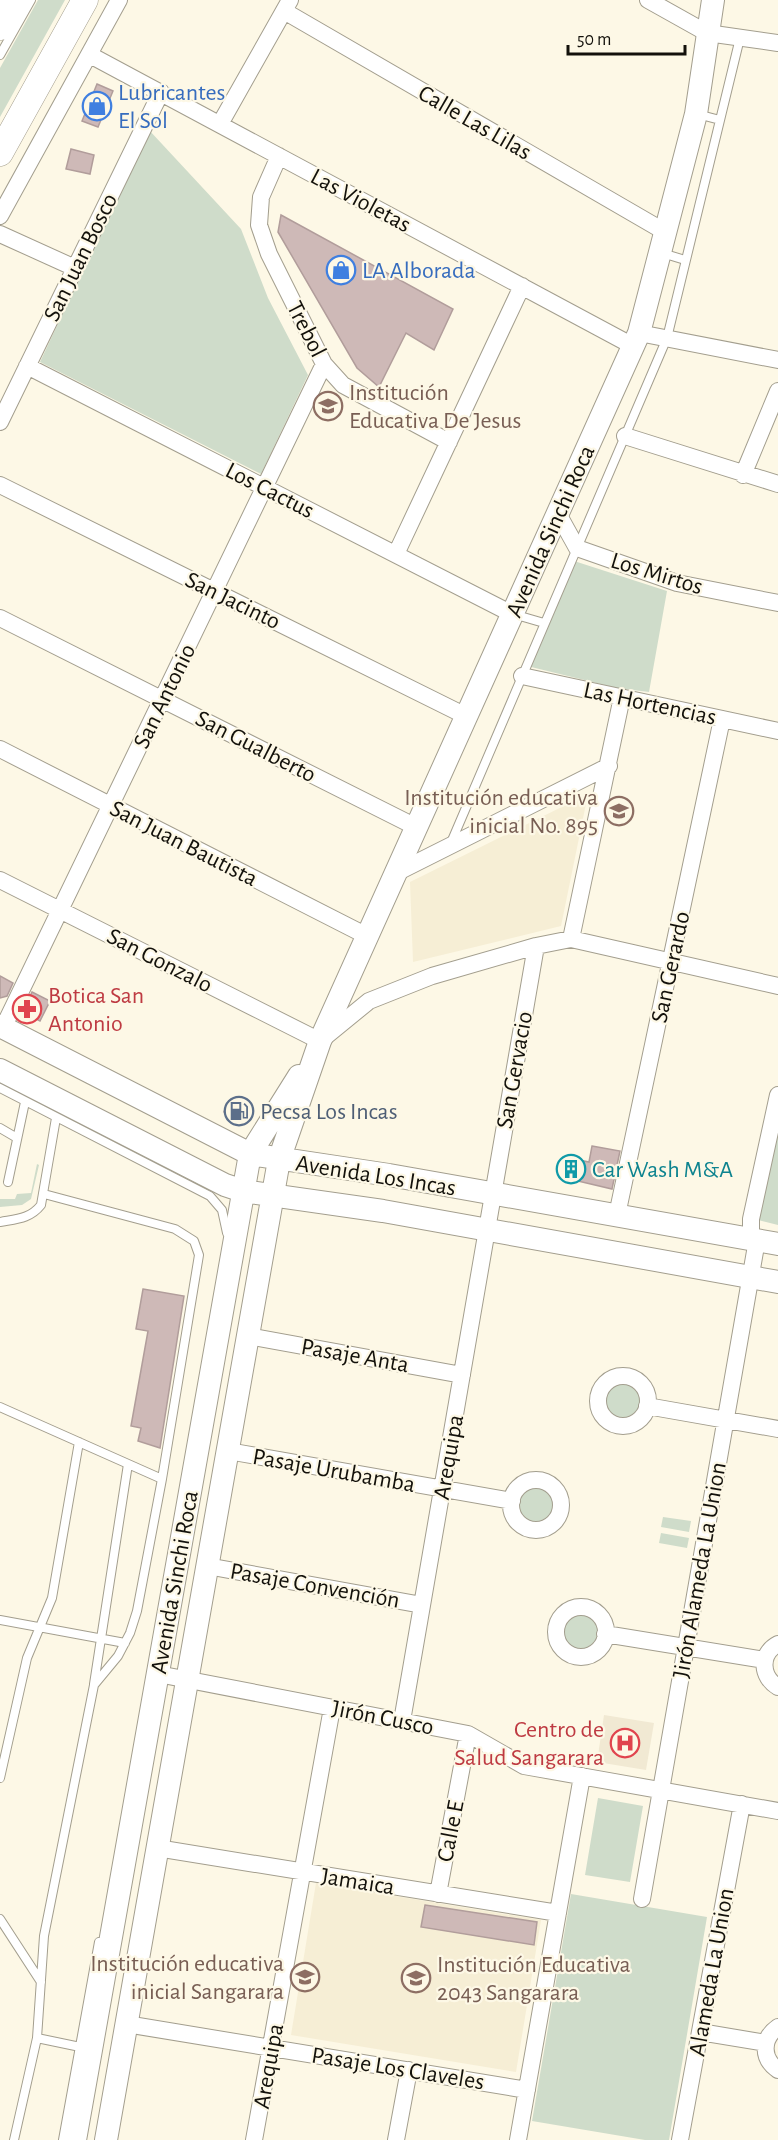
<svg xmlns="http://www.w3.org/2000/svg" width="778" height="2140" font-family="'Alegreya Sans',sans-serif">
	<rect width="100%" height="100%" fill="#fdf8e6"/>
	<path fill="#f6eed5" d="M588,794L561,926L413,962L410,882Z
		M316,1883L541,1920L516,2072L291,2035Z"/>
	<path fill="#f1e9d3" d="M604,1715L654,1723L646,1770L597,1762Z"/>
	<path fill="#cfdcca" d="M38,0H65L0,117V68Z
		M149,130L241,229L268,298L308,375L261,474L40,362Z
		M571,560L667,591L649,692L617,688L527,666Z
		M778,1129V1225L758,1220Z
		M37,1164L39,1165L31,1199L22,1205L0,1207V1199H15L17,1194L31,1193Z
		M604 1400a19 19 0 1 1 38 0a19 19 0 1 1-38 0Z
		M516 1505a21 21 0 1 1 42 0a21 21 0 1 1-42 0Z
		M663,1517L691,1521L689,1532L661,1527Z
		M661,1533L689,1538L687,1548L659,1543Z
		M562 1632a19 19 0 1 1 38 0a19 19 0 1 1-38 0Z
		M598,1798L643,1806L630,1882L585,1875Z
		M571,1894L707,1917L669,2140H645L532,2121Z"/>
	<path fill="#ceb9b7" stroke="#b19d9b" stroke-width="1.5" d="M97,84L113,91L98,127L82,121Z
		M71,149L94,155L90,174L66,169Z
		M281,215L453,309L434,350L406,333L379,387L357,368L278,232Z
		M0,976L13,983L7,996L0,998Z
		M32,992L50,1001L40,1021L23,1012Z
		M229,1101L251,1112L245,1123L224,1112Z
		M592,1146L620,1151L612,1189L565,1178L569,1158L589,1162Z
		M143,1289L184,1296L160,1448L138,1441L141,1428L131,1426L148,1331L136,1329Z
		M425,1905L537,1922L534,1945L421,1927Z"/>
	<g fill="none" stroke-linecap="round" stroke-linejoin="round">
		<g stroke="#a39e8e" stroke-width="10">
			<path id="lane" d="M0,55L31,0
				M697,114L720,120
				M662,253L685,260
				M513,614L544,623
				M450,845L667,338L740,38
				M0,1088L210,1196L222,1210L227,1233
				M0,1128L17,1138
				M8,1182L25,1102
				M0,1222C16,1219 30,1219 41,1205L56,1118
				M0,1407L162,1479
				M0,1620L125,1643
				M94,1684L128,1464
				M0,1778L27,1658L52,1598L79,1442
				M0,1919L41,1982
				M37,2038L85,2048
				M14,2140L37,2038L44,1936L94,1685L118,1656L130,1633L137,1611L162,1479L199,1255L194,1241L175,1229L44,1194
				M63,2140L99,1942"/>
		</g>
		<g stroke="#a39e8e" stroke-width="18">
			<path id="street" d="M648,0L707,33L778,43
				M284,11L667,233
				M90,55L633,346
				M220,124L290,0
				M279,156L261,197L259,225L269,254L324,364L343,385L449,442
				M0,216L119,0
				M0,234L75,268
				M639,333L778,360
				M27,366L512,614
				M0,422L161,92
				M625,436L778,484
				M743,475L778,391
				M0,485L466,716
				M557,512L577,548L677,583L778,603
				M396,554L522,286
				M0,618L416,827
				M522,676L778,731
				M0,749L367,936
				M396,873L609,766
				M0,880L320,1041L369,1001L432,976L536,946L571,939L778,986
				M571,939L622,697
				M3,1028L324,364
				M617,1215L722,719
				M751,1239V1219L778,1095
				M248,1336L462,1375
				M598 1401a25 25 0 1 1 50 0a25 25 0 1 1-50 0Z
				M647,1406L778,1429
				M228,1451L512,1501
				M511 1505a25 25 0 1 1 50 0a25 25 0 1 1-50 0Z
				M207,1566L422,1605
				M556 1632a25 25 0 1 1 50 0a25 25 0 1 1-50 0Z
				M605,1634L765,1660
				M778,1644C759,1654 761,1677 778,1687
				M158,1674L468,1734L524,1766L778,1811
				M402,1721L536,946
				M157,1848L558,1913
				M438,1894L468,1734
				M642,1899L757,1240
				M126,2024L527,2090
				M778,2027C761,2039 762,2059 778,2070
				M700,2032L766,2043
				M254,2140L332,1708
				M396,2140L409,2070
				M518,2140L582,1776
				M680,2140L742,1804"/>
		</g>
		<g stroke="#a39e8e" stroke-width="24">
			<path id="secondary" d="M0,1026L250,1154L389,1175L778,1244
				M0,1070L225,1185L243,1191L383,1211L778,1282
				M75,2140L250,1154L299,1076
				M106,2140L279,1160L320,1041L639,333L696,114L713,0"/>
		</g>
		<g stroke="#a39e8e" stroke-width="27">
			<path id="primary" d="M0,27L15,0
				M0,153L85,0"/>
		</g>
		<use href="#lane" stroke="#fff" stroke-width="8"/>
		<use href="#street" stroke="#fff" stroke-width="16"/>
		<use href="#secondary" stroke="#fff" stroke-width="22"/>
		<use href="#primary" stroke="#fff" stroke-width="26"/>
	</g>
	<defs>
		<g id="shop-ring" transform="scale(1.5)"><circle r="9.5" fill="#fdf8e6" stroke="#3f7fe0" stroke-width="1.5"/><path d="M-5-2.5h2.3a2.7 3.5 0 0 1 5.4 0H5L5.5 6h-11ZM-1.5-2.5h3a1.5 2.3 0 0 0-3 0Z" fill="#3f7fe0"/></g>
		<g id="school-ring" transform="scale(1.5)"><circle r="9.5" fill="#fdf8e6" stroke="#8d6e63" stroke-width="1.5"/><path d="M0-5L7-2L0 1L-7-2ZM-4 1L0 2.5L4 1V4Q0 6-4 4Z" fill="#8d6e63"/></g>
		<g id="pharmacy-ring" transform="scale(1.5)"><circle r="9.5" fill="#fdf8e6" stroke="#e0444e" stroke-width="1.5"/><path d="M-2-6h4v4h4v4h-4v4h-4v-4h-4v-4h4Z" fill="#e0444e"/></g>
		<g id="fuel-ring" transform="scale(1.5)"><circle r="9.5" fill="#fdf8e6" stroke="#5c6f8a" stroke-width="1.5"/><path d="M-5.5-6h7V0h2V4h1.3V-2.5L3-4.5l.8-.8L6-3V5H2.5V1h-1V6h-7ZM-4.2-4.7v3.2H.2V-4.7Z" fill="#5c6f8a"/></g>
		<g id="building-ring" transform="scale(1.5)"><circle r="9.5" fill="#fdf8e6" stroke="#0f9aa8" stroke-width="1.5"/><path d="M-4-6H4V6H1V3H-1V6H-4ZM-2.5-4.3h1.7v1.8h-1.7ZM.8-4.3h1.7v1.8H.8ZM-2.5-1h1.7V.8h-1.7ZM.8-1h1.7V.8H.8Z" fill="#0f9aa8"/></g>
		<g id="hospital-ring" transform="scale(1.5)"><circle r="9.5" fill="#fdf8e6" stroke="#e0444e" stroke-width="1.5"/><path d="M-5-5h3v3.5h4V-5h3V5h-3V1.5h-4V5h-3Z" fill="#e0444e"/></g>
	</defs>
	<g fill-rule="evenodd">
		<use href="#shop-ring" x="97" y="106"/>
		<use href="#shop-ring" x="341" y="270"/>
		<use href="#school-ring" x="328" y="406"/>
		<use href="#school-ring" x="619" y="811"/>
		<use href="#pharmacy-ring" x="27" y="1009"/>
		<use href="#fuel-ring" x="239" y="1111"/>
		<use href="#building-ring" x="571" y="1169"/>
		<use href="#hospital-ring" x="625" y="1743"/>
		<use href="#school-ring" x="305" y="1977"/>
		<use href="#school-ring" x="416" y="1978"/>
	</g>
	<g text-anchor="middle" stroke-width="4.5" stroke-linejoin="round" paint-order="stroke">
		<g font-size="24" fill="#366cbe" stroke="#fdf8e6" text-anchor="start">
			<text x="118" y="100">Lubricantes<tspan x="118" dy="28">El Sol</tspan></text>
			<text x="362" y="278">LA Alborada</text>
		</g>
		<g font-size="24" fill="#13110b" stroke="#fdf8e6">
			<text transform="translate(475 122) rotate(30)" y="8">Calle Las Lilas</text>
			<text transform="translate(361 200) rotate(28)" y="8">Las Violetas</text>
			<text transform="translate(80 257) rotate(-64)" y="8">San Juan Bosco</text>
			<text transform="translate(307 329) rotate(63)" y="8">Trebol</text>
			<text transform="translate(270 490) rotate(27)" y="8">Los Cactus</text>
			<text transform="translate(550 531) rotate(-66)" y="8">Avenida Sinchi Roca</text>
			<text transform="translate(657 573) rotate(17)" y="8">Los Mirtos</text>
			<text transform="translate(233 600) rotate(26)" y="8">San Jacinto</text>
			<text transform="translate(164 696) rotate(-64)" y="8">San Antonio</text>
			<text transform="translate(650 703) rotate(12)" y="8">Las Hortencias</text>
			<text transform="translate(256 746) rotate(27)" y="8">San Gualberto</text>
			<text transform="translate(184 843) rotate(27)" y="8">San Juan Bautista</text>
			<text transform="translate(160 960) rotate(27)" y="8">San Gonzalo</text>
			<text transform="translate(670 967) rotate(-78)" y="8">San Gerardo</text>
			<text transform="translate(514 1070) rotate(-80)" y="8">San Gervacio</text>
			<text transform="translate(376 1175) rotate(9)" y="8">Avenida Los Incas</text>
			<text transform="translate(355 1355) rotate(10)" y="8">Pasaje Anta</text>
			<text transform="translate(448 1457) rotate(-80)" y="8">Arequipa</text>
			<text transform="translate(334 1470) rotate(10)" y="8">Pasaje Urubamba</text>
			<text transform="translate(699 1570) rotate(-80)" y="8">Jirón Alameda La Union</text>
			<text transform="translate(174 1582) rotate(-80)" y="8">Avenida Sinchi Roca</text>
			<text transform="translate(315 1585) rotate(10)" y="8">Pasaje Convención</text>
			<text transform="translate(383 1717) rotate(11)" y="8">Jirón Cusco</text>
			<text transform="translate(450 1831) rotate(-79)" y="8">Calle E</text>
			<text transform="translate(358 1881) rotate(9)" y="8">Jamaica</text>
			<text transform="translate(711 1972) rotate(-80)" y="8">Alameda La Union</text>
			<text transform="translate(268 2066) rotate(-80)" y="8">Arequipa</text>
			<text transform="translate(398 2068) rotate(9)" y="8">Pasaje Los Claveles</text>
		</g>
		<g font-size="24" fill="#785e54" stroke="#fdf8e6" text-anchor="start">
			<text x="349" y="400">Institución<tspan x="349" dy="28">Educativa De Jesus</tspan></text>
			<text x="598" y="805" text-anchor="end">Institución educativa<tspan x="598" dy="28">inicial No. 895</tspan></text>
			<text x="284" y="1971" text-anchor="end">Institución educativa<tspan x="284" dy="28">inicial Sangarara</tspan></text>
			<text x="437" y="1972">Institución Educativa<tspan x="437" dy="28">2043 Sangarara</tspan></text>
		</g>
		<g font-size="24" fill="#be3a42" stroke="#fdf8e6" text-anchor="start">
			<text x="48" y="1003">Botica San<tspan x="48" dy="28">Antonio</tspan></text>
			<text x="604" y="1737" text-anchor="end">Centro de<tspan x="604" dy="28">Salud Sangarara</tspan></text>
		</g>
		<g font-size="24" fill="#4e5e75" stroke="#fdf8e6" text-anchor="start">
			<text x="260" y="1119">Pecsa Los Incas</text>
		</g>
		<g font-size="24" fill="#0d838f" stroke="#fdf8e6" text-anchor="start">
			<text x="592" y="1177">Car Wash M&amp;A</text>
		</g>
	</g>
	<path d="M568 45v9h117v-9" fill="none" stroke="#13110b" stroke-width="3"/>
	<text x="577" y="45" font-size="18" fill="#13110b" stroke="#fdf8e6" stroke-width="4.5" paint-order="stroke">50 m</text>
</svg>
